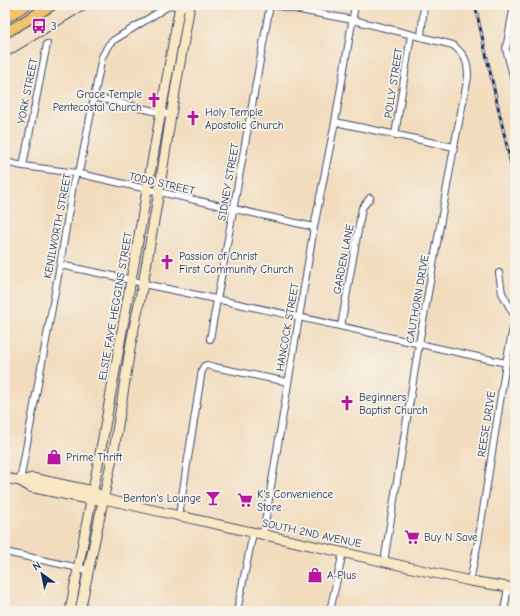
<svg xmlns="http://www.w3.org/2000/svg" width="520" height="616" font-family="'Comic Neue',sans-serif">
	<rect width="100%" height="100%" fill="#f7f3e8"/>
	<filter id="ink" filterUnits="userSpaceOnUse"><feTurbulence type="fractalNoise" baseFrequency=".025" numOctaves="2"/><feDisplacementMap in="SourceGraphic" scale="8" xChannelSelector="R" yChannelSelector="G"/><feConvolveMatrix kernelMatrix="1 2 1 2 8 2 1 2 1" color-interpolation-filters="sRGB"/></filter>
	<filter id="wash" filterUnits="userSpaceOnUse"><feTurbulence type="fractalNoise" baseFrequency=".012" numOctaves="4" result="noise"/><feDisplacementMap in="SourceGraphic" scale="16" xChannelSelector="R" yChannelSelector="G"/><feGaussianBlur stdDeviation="0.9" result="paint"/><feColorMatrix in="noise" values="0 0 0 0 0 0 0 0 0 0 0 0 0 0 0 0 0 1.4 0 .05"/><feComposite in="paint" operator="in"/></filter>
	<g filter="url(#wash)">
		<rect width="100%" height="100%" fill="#f2dcbd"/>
	</g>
	<g filter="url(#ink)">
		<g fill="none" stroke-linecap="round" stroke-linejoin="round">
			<g stroke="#3b496c" stroke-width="8">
				<path id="street" d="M273,5L353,20L453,45C465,55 468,61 468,77L454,147L419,344L385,556V562
					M514,5L506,49L515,83
					M421,37L424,5
					M94,97L171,115
					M335,122L454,147
					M395,135L411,35
					M5,162L23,166L76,173L314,227
					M23,166L47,44
					M60,265L132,280L143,284C264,308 385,337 506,363
					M341,326L362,208L370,198
					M210,339L270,5
					M20,481L60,265L73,184L76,173L80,168L102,57L109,44L114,40L170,5L183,7
					M179,515L202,370L204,366L207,365L214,367L288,382
					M263,535L314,227L335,122L355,5
					M5,552L88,570
					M470,581L478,542L506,363L514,323V315L502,293L499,273
					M237,611L253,533
					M330,611L343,552
					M504,611L508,587"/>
			</g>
			<g stroke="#3b496c" stroke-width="11">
				<path id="secondary" d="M5,478L20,481L30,487L92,500L104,499L470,581L515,588
					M20,481L32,478L93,491L98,494
					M70,611L102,443L180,5
					M80,611L115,444L131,343L143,284L159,192L171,115L190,5"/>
			</g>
			<g stroke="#3b496c" stroke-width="12">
				<path id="primary" d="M5,18L26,5
					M5,33L52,5"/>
			</g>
			<use href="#street" stroke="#fff" stroke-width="6"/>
			<use href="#secondary" stroke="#fae7c3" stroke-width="9"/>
			<use href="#primary" stroke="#f2c36a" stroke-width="10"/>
			<path stroke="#1b2f5e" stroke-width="1" d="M5,58L93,5"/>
			<g stroke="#1b2f5e" stroke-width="3">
				<path id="rail" d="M475,5L515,182"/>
			</g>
			<use href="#rail" stroke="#f7f3e8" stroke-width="1.5" stroke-dasharray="4.5" stroke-linecap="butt"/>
		</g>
	</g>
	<defs>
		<g id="bus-bare" transform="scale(1.2)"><path d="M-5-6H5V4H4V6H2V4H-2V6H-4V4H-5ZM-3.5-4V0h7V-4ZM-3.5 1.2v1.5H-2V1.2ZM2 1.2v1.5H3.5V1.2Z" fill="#b5179e" stroke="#f7f3e8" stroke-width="2.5" paint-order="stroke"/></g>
		<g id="church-bare" transform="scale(1.2)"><path d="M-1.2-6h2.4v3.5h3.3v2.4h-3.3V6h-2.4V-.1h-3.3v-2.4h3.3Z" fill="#b5179e" stroke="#f7f3e8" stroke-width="2.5" paint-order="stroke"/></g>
		<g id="shop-bare" transform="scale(1.2)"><path d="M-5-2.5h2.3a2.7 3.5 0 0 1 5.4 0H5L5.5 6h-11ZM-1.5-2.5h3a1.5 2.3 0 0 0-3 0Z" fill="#b5179e" stroke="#f7f3e8" stroke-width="2.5" paint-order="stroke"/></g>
		<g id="bar-bare" transform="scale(1.2)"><path d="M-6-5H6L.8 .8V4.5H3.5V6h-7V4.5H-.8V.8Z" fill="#b5179e" stroke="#f7f3e8" stroke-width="2.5" paint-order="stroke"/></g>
		<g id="supermarket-bare" transform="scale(1.2)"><path d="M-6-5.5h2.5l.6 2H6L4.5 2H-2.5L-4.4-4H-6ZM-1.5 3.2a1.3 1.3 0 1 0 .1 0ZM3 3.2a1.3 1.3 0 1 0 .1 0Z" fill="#b5179e" stroke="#f7f3e8" stroke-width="2.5" paint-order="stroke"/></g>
	</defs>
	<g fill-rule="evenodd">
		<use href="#bus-bare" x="39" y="26"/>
		<use href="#church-bare" x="154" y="100"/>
		<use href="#church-bare" x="193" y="118"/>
		<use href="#church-bare" x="167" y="262"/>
		<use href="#church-bare" x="347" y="403"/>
		<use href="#shop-bare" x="54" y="457"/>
		<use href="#bar-bare" x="213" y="498"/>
		<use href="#supermarket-bare" x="245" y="500"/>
		<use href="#supermarket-bare" x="412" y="537"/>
		<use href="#shop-bare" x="315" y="575"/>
	</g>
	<g text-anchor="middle" stroke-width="3.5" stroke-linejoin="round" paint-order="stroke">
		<g font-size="11" fill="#1b2f5e" stroke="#f7f3e8" text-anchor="start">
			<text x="51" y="30">3</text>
			<text x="142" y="98" text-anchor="end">Grace Temple<tspan x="142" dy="13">Pentecostal Church</tspan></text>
			<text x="205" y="116">Holy Temple<tspan x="205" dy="13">Apostolic Church</tspan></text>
			<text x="179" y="260">Passion of Christ<tspan x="179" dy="13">First Community Church</tspan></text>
			<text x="359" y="401">Beginners<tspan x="359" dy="13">Baptist Church</tspan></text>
			<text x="66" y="461">Prime Thrift</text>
			<text x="257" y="498">K's Convenience<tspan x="257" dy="13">Store</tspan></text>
			<text x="201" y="502" text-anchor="end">Benton's Lounge</text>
			<text x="424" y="541">Buy N Save</text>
			<text x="327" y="579">A-Plus</text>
		</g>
		<g font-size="11" fill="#1b2f5e" stroke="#f7f3e8">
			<text transform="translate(393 83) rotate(-81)" y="4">POLLY STREET</text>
			<text transform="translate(27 91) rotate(-79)" y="4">YORK STREET</text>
			<text transform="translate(228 182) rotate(-80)" y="4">SIDNEY STREET</text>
			<text transform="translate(162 183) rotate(13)" y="4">TODD STREET</text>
			<text transform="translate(57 226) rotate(-79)" y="4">KENILWORTH STREET</text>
			<text transform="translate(343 259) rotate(-79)" y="4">GARDEN LANE</text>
			<text transform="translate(417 299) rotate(-80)" y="4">CAUTHORN DRIVE</text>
			<text transform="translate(115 306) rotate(-80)" y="4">ELSIE FAYE HEGGINS STREET</text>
			<text transform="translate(287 327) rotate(-80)" y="4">HANCOCK STREET</text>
			<text transform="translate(486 424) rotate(-81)" y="4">REESE DRIVE</text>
			<text transform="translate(312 533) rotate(12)" y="4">SOUTH 2ND AVENUE</text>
		</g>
	</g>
	<rect width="520" height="616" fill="none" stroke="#f7f3e8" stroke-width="20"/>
	<g transform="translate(42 574) rotate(327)" stroke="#f7f3e8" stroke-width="3" paint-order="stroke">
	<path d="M0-3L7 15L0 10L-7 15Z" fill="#1b2f5e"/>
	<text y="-6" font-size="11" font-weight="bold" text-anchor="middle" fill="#1b2f5e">N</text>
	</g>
</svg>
